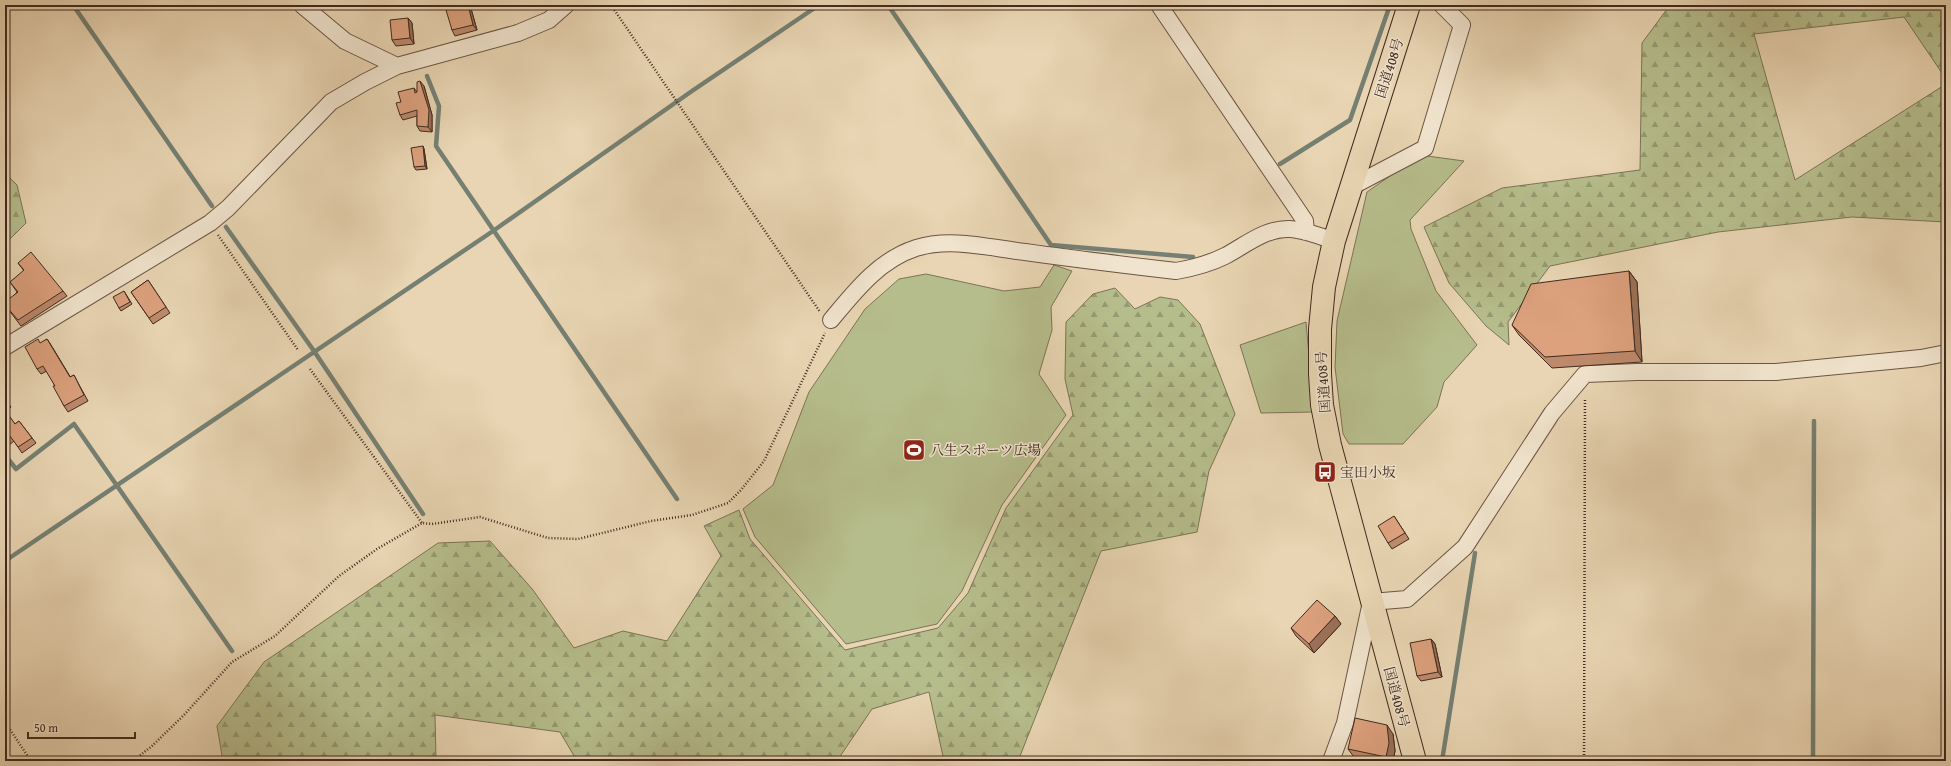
<svg xmlns="http://www.w3.org/2000/svg" width="1951" height="766" font-family="'Gentium Book Plus','Noto Serif JP',serif">
	<defs>
		<pattern id="forest-firs" width="22" height="20" patternUnits="userSpaceOnUse"><rect width="22" height="20" fill="#b6bd8c"/><path d="M5 1l3.5 6h-7zM16 11l3.5 6h-7z" fill="#969a72"/></pattern>
	</defs>
	<rect width="100%" height="100%" fill="#e9d5b3"/>
	<filter id="stains"><feTurbulence type="fractalNoise" baseFrequency=".005" numOctaves="4"/><feColorMatrix values="0 0 0 0 .2 0 0 0 0 .09 0 0 0 0 .02 0 0 0 .5 -.17"/></filter>
	<radialGradient id="worn" r=".72"><stop offset=".6" stop-color="#630" stop-opacity="0"/><stop offset="1" stop-color="#630" stop-opacity=".3"/></radialGradient>
	<path fill="#b6bd8c" stroke="#7c7456" d="M1420,155L1464,161L1410,220L1411,229L1436,291L1477,345L1444,382L1437,407L1403,444H1349L1343,434L1335,367L1337,321L1367,192Z
		M1054,265L1072,271L1051,307L1052,330L1039,374L1066,415L1002,505L962,591L937,624L846,644L755,537L743,509L773,485L809,392L865,309L899,279L926,274L1004,291L1040,287Z
		M1306,322L1314,412L1261,413L1240,345Z"/>
	<path fill="url(#forest-firs)" stroke="#7c7456" d="M1670,5H1946V79L1904,17L1754,34L1795,180L1946,84V222L1852,217L1718,232L1550,266L1508,322L1509,345L1486,326L1449,283L1424,227L1502,188L1640,170L1642,43Z
		M5,173L17,185L26,223L5,244Z
		M1115,288L1135,309L1160,297L1178,300L1200,324L1235,414L1209,471L1197,532L1101,551L1018,761H944L929,692L872,709L837,761H577L560,732L435,715L436,761H223L217,726L264,662L438,543L490,541L533,590L574,648L623,631L667,641L721,556L704,526L739,510L750,539L845,650L938,628L968,593L1006,508L1073,415L1065,379L1066,322L1093,294Z"/>
	<g fill="none" stroke-linecap="round" stroke-linejoin="round">
		<path stroke="#758073" stroke-width="4.5" d="M73,5L212,206
			M888,5L1051,245L1193,257
			M427,76L439,106L436,146L677,499
			M1280,164L1350,120L1390,5
			M226,227L314,351L423,514
			M5,455L16,469L74,424L232,651
			M5,561L493,231L692,91L819,5
			M1442,761L1475,553
			M1813,761L1814,421"/>
		<g stroke="#6b5544" stroke-width="18">
			<path id="minor" d="M302,5L345,41L397,66
				M1159,5L1305,221L1306,232
				M1351,187L1425,148L1462,25L1442,5
				M831,320C855,291 879,260 916,248C951,237 990,248 1025,252C1075,259 1125,265 1176,271C1193,268 1209,264 1225,256C1246,245 1265,228 1290,229C1305,230 1320,236 1334,241
				M5,347L210,223L228,208L331,102L365,82L397,66L518,33L549,20L566,5
				M1331,761L1345,723L1371,602L1407,599L1465,547L1552,413L1585,374L1637,372H1776L1921,358L1946,353"/>
		</g>
		<g stroke="#412a1f" stroke-width="24">
			<path id="highway" d="M1409,5L1334,241L1324,287L1320,329V374L1322,405L1330,445L1415,761"/>
		</g>
		<path stroke="#412a1f" stroke-width="2.5" stroke-dasharray="1 2" stroke-linecap="butt" d="M611,5L820,312
			M218,235L298,350
			M310,369L422,523
			M5,722L31,761
			M133,761L152,746L184,715L232,662L275,636L339,576L377,549L422,523L432,524L480,517L548,538L578,539L651,521L692,515L728,503L741,490L764,461L825,333
			M1584,761L1585,398"/>
		<use href="#minor" stroke="#f1e4ce" stroke-width="16"/>
		<use href="#highway" stroke="#e9d5b3" stroke-width="22"/>
	</g>
	<path fill="#be8a6c" stroke="#412a1f" d="M449,5H470L477,30L455,36L452,30L450,9Z
		M408,18L412,23L414,44L396,46L392,40Z
		M424,86L432,115V132L420,131L417,126V116L403,120L400,115L401,102L414,88L417,92Z
		M423,146L424,149L427,169L416,170L414,167Z
		M18,263L63,291L67,296L21,326L5,305L17,292L10,282L24,271Z
		M1629,271L1637,282L1642,362L1552,368L1519,335L1512,325Z
		M148,280L170,313L153,324L131,292Z
		M124,291L132,304L121,311L119,308Z
		M47,339L70,377L74,375L77,381L88,401L68,412L64,406L55,386L47,371L41,374L37,369L41,343Z
		M5,399L11,407L6,412L15,424L19,421L36,443L22,453L14,441L8,446L5,442Z
		M1394,516L1409,539L1392,549L1388,543Z
		M1335,616L1341,624L1314,653L1296,636L1291,628Z
		M1431,639L1435,644L1442,677L1421,681L1417,676Z
		M1393,734L1395,751L1393,761H1373L1354,757L1348,749Z"/>
	<path fill="#9b7158" stroke="#412a1f" d="M468,5H470L477,30L473,25Z
		M408,18L412,23L414,44L410,38Z
		M420,81L424,86L432,115V132L428,127Z
		M423,146L424,149L427,169L425,166Z
		M1629,271L1637,282L1642,362L1635,351Z
		M47,339L51,345L74,383L70,377Z
		M1335,616L1341,624L1314,653L1309,644Z
		M1431,639L1435,644L1442,677L1438,672Z
		M1387,725L1393,734L1395,751L1393,761H1389L1386,757Z"/>
	<path fill="#dda17e" stroke="#412a1f" d="M449,5H468L473,25L452,30L446,10L450,9Z
		M408,18L410,38L392,40L390,20Z
		M420,81L429,110L428,127L417,126V110L400,115L396,103L401,102L398,92L414,88L415,93L417,92V82Z
		M423,146L425,166L414,167L411,148Z
		M31,252L63,291L18,320L5,305V302L18,292L10,282L24,270L18,263Z
		M1629,271L1635,351L1545,357L1512,325L1531,284Z
		M148,280L166,307L149,318L131,292Z
		M124,291L130,302L119,308L113,297Z
		M38,339L40,343L47,339L70,377L74,375L84,395L64,406L53,386H55L43,366L37,369L25,347Z
		M5,410L15,424L19,421L32,438L18,447L10,436L5,439Z
		M1394,516L1405,533L1388,543L1378,526Z
		M1317,600L1335,616L1309,644L1291,628Z
		M1431,639L1438,672L1417,676L1410,643Z
		M1355,718L1387,725L1389,743L1386,757L1348,749Z"/>
	<defs>
		<g id="stadium-square" transform="scale(1.15)"><rect x="-9" y="-9" width="18" height="18" rx="4" fill="#8f2418" stroke="#f1e4ce"/><path d="M0-5a6.5 5 0 1 0 0 10a6.5 5 0 1 0 0-10ZM-3.5-1.8h7v3.6h-7Z" fill="#fff"/></g>
		<g id="bus-square" transform="scale(1.15)"><rect x="-9" y="-9" width="18" height="18" rx="4" fill="#8f2418" stroke="#f1e4ce"/><path d="M-5-6H5V4H4V6H2V4H-2V6H-4V4H-5ZM-3.5-4V0h7V-4ZM-3.5 1.2v1.5H-2V1.2ZM2 1.2v1.5H3.5V1.2Z" fill="#fff"/></g>
	</defs>
	<g fill-rule="evenodd">
		<use href="#stadium-square" x="914" y="450"/>
		<use href="#bus-square" x="1325" y="472"/>
	</g>
	<g text-anchor="middle" stroke-width="3" stroke-linejoin="round" paint-order="stroke">
		<g font-size="14" fill="#412a1f" stroke="#f1e4ce">
			<text transform="translate(1389 68) rotate(-72)" y="5">国道408号</text>
			<text transform="translate(1323 382) rotate(-94)" y="5">国道408号</text>
			<text transform="translate(1397 697) rotate(75)" y="5">国道408号</text>
		</g>
		<g font-size="14" fill="#412a1f" stroke="#f1e4ce" text-anchor="start">
			<text x="930" y="455">八生スポーツ広場</text>
			<text x="1340" y="477">宝田小坂</text>
		</g>
	</g>
	<rect width="1951" height="766" fill="none" stroke="#e9d5b3" stroke-width="20"/>
	<rect x="6" y="6" width="1939" height="754" fill="none" stroke="#412a1f" stroke-width="2"/>
	<rect x="10" y="10" width="1931" height="746" fill="none" stroke="#412a1f"/>
	<path d="M28 732v6h107v-6" fill="none" stroke="#412a1f" stroke-width="2"/>
	<text x="34" y="732" font-size="12" fill="#412a1f" stroke="#f1e4ce" stroke-width="3" paint-order="stroke">50 m</text>
	<rect width="100%" height="100%" filter="url(#stains)"/>
	<rect width="100%" height="100%" fill="url(#worn)"/>
</svg>
